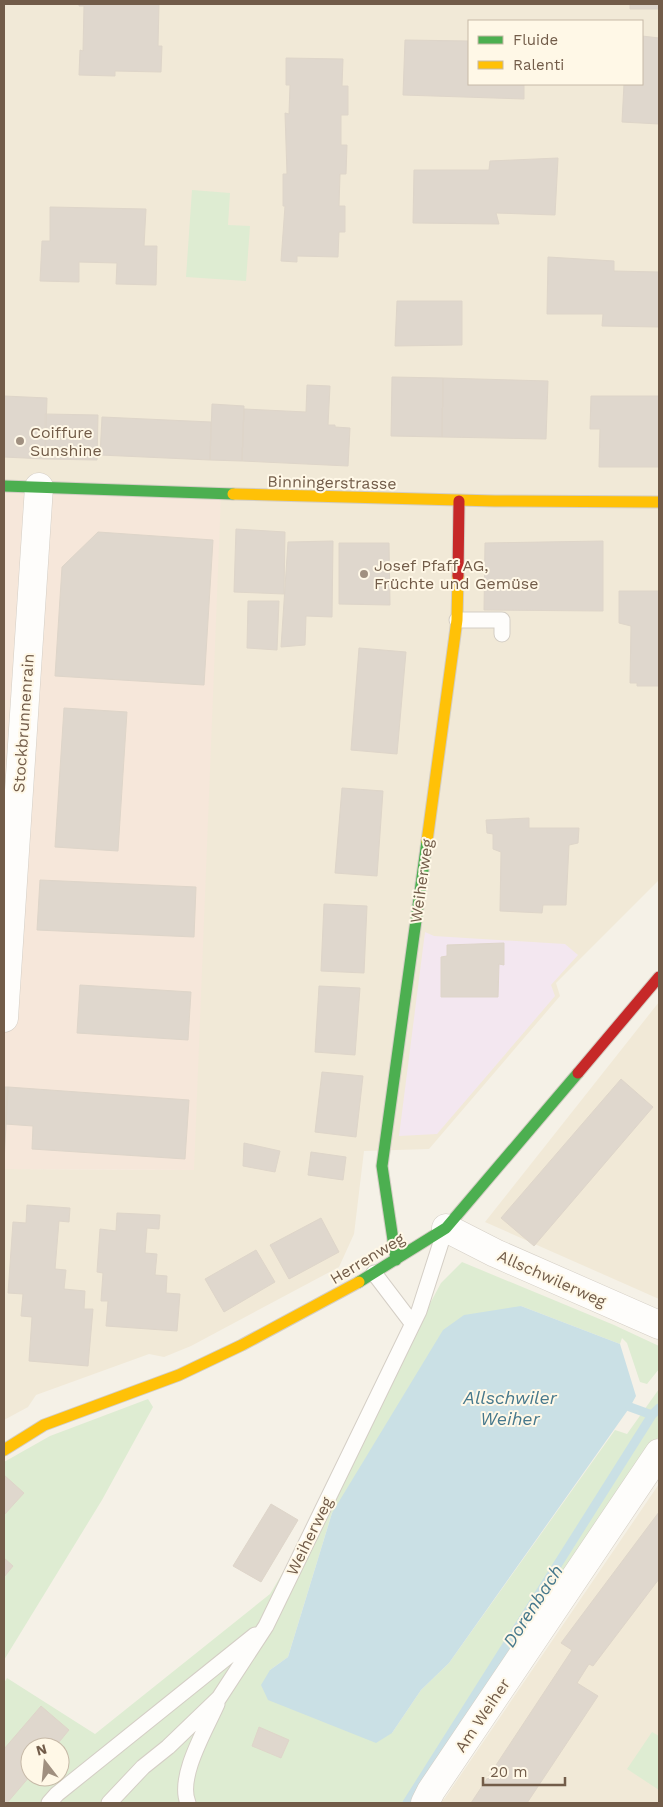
<svg xmlns="http://www.w3.org/2000/svg" width="663" height="1807" font-family="'Work Sans',sans-serif">
	<rect width="100%" height="100%" fill="#f5f1e7"/>
	<path fill="#f1e9d7" fill-rule="evenodd" d="M4,4H659V880L556,983L560,996L429,1149L364,1151L354,1234L339,1267L191,1346L164,1357L149,1354L36,1395L28,1407L4,1420V1169L194,1170L4,486ZM469,21H642V84H469Z
		M659,1002V1299L485,1222Z
		M659,1484V1803H440L445,1798Z"/>
	<path fill="#f6e7da" d="M4,486L221,495L194,1170L4,1169Z"/>
	<path fill="#f3e7f0" d="M425,932L434,936L565,944L578,955L551,985L555,996L437,1134L399,1136Z"/>
	<path fill="#deecd2" fill-rule="evenodd" d="M192,190L230,193L228,225L250,226L246,281L186,277Z
		M462,1262L614,1325L659,1346V1369L647,1384L640,1382L627,1343L622,1338L620,1344L521,1306L332,1513L288,1657L270,1670L392,1733L421,1690L449,1663L615,1430L627,1434L659,1389V1436L412,1803H4V1683L7,1678L95,1734L270,1594L313,1522L441,1283ZM30,1747H60V1777H30Z
		M148,1399L153,1407L102,1500L4,1660V1462L50,1436Z
		M652,1732L659,1736V1790L627,1769Z"/>
	<path fill="#cae0e5" d="M521,1306L620,1344L636,1396L630,1407L449,1663L421,1690L392,1733L376,1743L268,1700L261,1685L270,1670L288,1657L332,1513L443,1330L464,1315Z"/>
	<g fill="none" stroke-linecap="round" stroke-linejoin="round">
		<path stroke="#cae0e5" stroke-width="9" d="M630,1407L652,1415
			M407,1803L652,1415L659,1408"/>
	</g>
	<path fill="#dfd7cd" stroke="#ded5c9" d="M79,4H159L158,46H162L161,72L115,71V76L79,75L80,50L83,51L84,6H79Z
		M630,4H659V9H630Z
		M642,36L659,38V124L622,122L624,84H642Z
		M405,40L469,41V84H524V99L403,95Z
		M286,58L343,59L342,86H348V115H341V145H347L346,174H340L339,206H345V232H339L338,257L297,256V262L281,261L285,206H283V174H287L285,113L289,114L290,85H286Z
		M558,158L555,215L496,213L499,224L413,223L414,170H489L490,161Z
		M50,207L146,209L144,246H157L156,285L116,284L117,263L79,262V282L40,281L42,241H50Z
		M548,257L614,261V271L659,272V327L602,326L603,314H547Z
		M397,301H462V345L395,346Z
		M392,377L443,378L442,437L391,436Z
		M443,378L548,381L546,439L442,437Z
		M307,385L330,386L328,425H335V427L350,428L348,466L242,461L244,409L306,412Z
		M4,396L47,398L45,459L4,457Z
		M591,396H659V467H599L600,429H590Z
		M212,404L244,406L242,461L210,460Z
		M45,414L98,415L97,460L45,459Z
		M102,417L211,422L210,460L100,455Z
		M236,529L285,532L284,594L234,592Z
		M98,532L213,540L204,685L55,676L62,567Z
		M333,541L332,617L306,616L305,645L281,647L288,542Z
		M603,541V611L484,610L485,543Z
		M339,543H389L390,605L339,604Z
		M619,591H659V686H637V683H630L631,626L619,623Z
		M248,601H279L277,650L247,648Z
		M359,648L406,652L397,754L351,750Z
		M64,708L127,712L118,851L55,847Z
		M342,788L383,791L377,876L335,873Z
		M529,818V828H579L578,843L569,845L566,905H543L542,913L500,911L501,852L493,849V834L487,833L486,820Z
		M40,880L196,887L194,937L37,930Z
		M324,904L367,906L364,973L321,971Z
		M504,943V965L499,964L498,997H441V957L447,956V945Z
		M80,985L191,992L188,1040L77,1033Z
		M319,986L360,988L355,1055L315,1052Z
		M322,1072L363,1076L356,1137L315,1132Z
		M621,1079L653,1107L534,1246L501,1218Z
		M4,1087H8L4,1162Z
		M8,1087L189,1100L185,1159L32,1149L33,1126L5,1124Z
		M244,1143L280,1151L275,1172L243,1166Z
		M311,1152L346,1157L343,1180L308,1175Z
		M27,1205L70,1208L69,1222L59,1221L55,1269L66,1270L64,1289L85,1291L84,1309H93L88,1366L29,1361L32,1317L21,1316L23,1294L8,1293L13,1222L26,1223Z
		M117,1213L160,1215L159,1229L147,1228L145,1253L157,1254L155,1275L167,1276L166,1293L180,1294L177,1331L106,1326L108,1301H101L103,1273L97,1272L100,1229L116,1231Z
		M321,1218L339,1252L289,1279L270,1245Z
		M256,1250L275,1282L224,1312L205,1279Z
		M4,1475L24,1493L4,1515Z
		M271,1504L298,1520L261,1582L233,1566Z
		M659,1512V1579L593,1666L589,1664L577,1683L598,1696L527,1803H471L572,1650L561,1643Z
		M4,1558L13,1566L4,1577Z
		M41,1706L69,1730L55,1747H30V1776L7,1803H4V1749Z
		M259,1727L289,1740L281,1758L252,1746Z"/>
	<g fill="none" stroke-linecap="round" stroke-linejoin="round">
		<g stroke="#d4cec5" stroke-width="17">
			<path id="lane" d="M457,620H502V634
				M374,1273L412,1323
				M49,1803L57,1794L255,1635
				M109,1803L143,1767L168,1747L219,1698L266,1626L419,1311L445,1230
				M188,1803C177,1777 206,1729 217,1704"/>
		</g>
		<g stroke="#d4cec5" stroke-width="29">
			<path id="street" d="M4,1018L39,487
				M446,1228L495,1253L659,1325
				M425,1803L431,1791L659,1453"/>
		</g>
		<g stroke="#d3cdc3" stroke-width="13">
			<path id="fast" d="M4,486L233,494
				M396,1260L382,1166L427,841
				M359,1282L446,1228L578,1073"/>
		</g>
		<g stroke="#d3cdc3" stroke-width="13">
			<path id="slow" d="M233,494L495,501L659,502
				M427,841L457,620L458,576
				M4,1450L44,1425L179,1375L242,1345L359,1282"/>
		</g>
		<g stroke="#d3cdc3" stroke-width="13">
			<path id="jam" d="M458,576L459,501
				M578,1073L659,977"/>
		</g>
		<use href="#lane" stroke="#fefdfb" stroke-width="15"/>
		<use href="#street" stroke="#fefdfb" stroke-width="28"/>
		<use href="#fast" stroke="#4caf50" stroke-width="11"/>
		<use href="#slow" stroke="#ffc107" stroke-width="11"/>
		<use href="#jam" stroke="#c62828" stroke-width="11"/>
	</g>
	<g fill="#a09080" stroke="#fff8e7" stroke-width="2">
		<circle cx="20" cy="441" r="5"/>
		<circle cx="364" cy="574" r="5"/>
	</g>
	<g text-anchor="middle" stroke-width="4" stroke-linejoin="round" paint-order="stroke">
		<g font-size="16" fill="#725c49" stroke="#fff8e7" text-anchor="start">
			<text x="30" y="438">Coiffure<tspan x="30" dy="18">Sunshine</tspan></text>
			<text x="374" y="571">Josef Pfaff AG,<tspan x="374" dy="18">Früchte und Gemüse</tspan></text>
		</g>
		<g font-size="16" fill="#725c49" stroke="#fff8e7">
			<text transform="translate(332 482) rotate(1)" y="6">Binningerstrasse</text>
			<text transform="translate(23 723) rotate(-86)" y="6">Stockbrunnenrain</text>
			<text transform="translate(421 881) rotate(-82)" y="6">Weiherweg</text>
			<text transform="translate(367 1258) rotate(-31)" y="6">Herrenweg</text>
			<text transform="translate(552 1278) rotate(24)" y="6">Allschwilerweg</text>
			<text transform="translate(309 1536) rotate(-64)" y="6">Weiherweg</text>
			<text transform="translate(482 1715) rotate(-56)" y="6">Am Weiher</text>
		</g>
		<g font-size="18" font-style="italic" fill="#46788c" stroke="#fff8e7">
			<text x="510" y="1404">Allschwiler<tspan x="510" dy="21">Weiher</tspan></text>
			<text transform="translate(533 1606) rotate(-57)" y="6">Dorenbach</text>
		</g>
	</g>
	<rect width="663" height="1807" fill="none" stroke="#725c49" stroke-width="10"/>
	<rect x="468" y="20" width="175" height="65" fill="#fff8e7" stroke="#c7baa8"/>
	<rect x="478" y="36" width="25" height="8" fill="#4caf50" stroke="#c7baa8"/>
	<text x="513" y="45" font-size="15" fill="#725c49">Fluide</text>
	<rect x="478" y="61" width="25" height="8" fill="#ffc107" stroke="#c7baa8"/>
	<text x="513" y="70" font-size="15" fill="#725c49">Ralenti</text>
	<g transform="translate(45 1762) rotate(344)"><circle r="24" fill="#fff8e7" stroke="#c7baa8"/>
	<path d="M0-4L9 19L0 12L-9 19Z" fill="#a09080"/>
	<text y="-8" font-size="14" font-weight="bold" text-anchor="middle" fill="#725c49">N</text>
	</g>
	<path d="M483 1777v8h82v-8" fill="none" stroke="#725c49" stroke-width="2.5"/>
	<text x="490" y="1777" font-size="15" fill="#725c49" stroke="#fff8e7" stroke-width="4" paint-order="stroke">20 m</text>
</svg>
